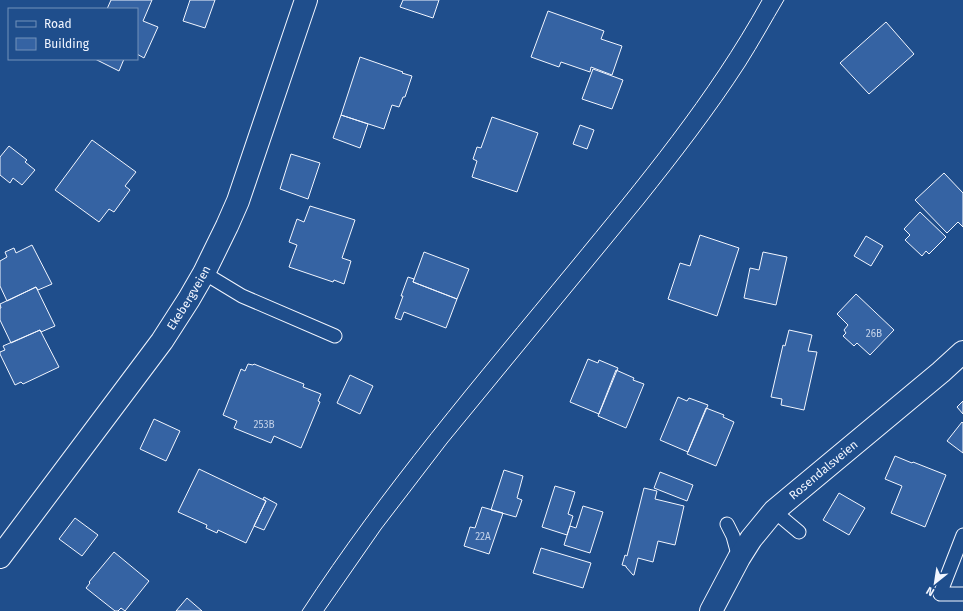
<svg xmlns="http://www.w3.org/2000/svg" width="963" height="611" font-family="'Fira Sans',sans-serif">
	<rect width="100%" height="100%" fill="#1f4e8c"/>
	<path fill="#3563a3" stroke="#f2f6ff" d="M111,0H152L143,21L158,27L144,58L137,54V9H107Z
		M190,0H215L205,28L183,21Z
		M403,0H439L433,18L400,7Z
		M548,11L604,31L601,39L622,46L612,75L591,67L590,72L561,62L559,67L531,57Z
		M886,22L914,54L869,94L840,63Z
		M360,57L403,72L402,73L412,76L405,97H403L399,107L392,105L384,129L341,115Z
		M95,59H124L119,71Z
		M593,69L623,80L612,109L582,99Z
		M341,115L368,124L360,148L333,138Z
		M492,117L538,133L517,192L472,177L477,161L473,159L477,147L481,148Z
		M580,125L594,130L587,149L573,144Z
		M92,140L136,172L125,186L130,190L114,212L109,209L99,222L55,190Z
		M9,146L27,160L25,162L35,170L22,185L13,178L10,183L0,175V157Z
		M291,154L320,163L308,199L280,189Z
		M944,173L963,193V227L958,222L947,233L915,200Z
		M310,206L355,220L342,258L351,261L344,284L334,280L333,282L289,267L297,245L289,242L297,219L304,222Z
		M920,212L946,237L929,254L926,251L922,256L905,240L910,235L904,229Z
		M700,235L739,248L717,316L668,299L680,263L690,266Z
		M866,236L883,246L871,266L854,256Z
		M32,245L52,284L38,290L36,287L7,301L0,286V261L7,257L5,252L14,248L16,253Z
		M424,252L469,269L457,299L413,282Z
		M763,252L787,257L776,305L744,298L750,268L759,270Z
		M408,277L414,279L413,282L457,299L446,328L404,312L401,320L395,318L403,296H401Z
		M36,287L55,326L41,332L40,330L11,343L0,320V308H1L0,304Z
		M856,294L894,330L870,355L857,343L854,346L843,336L846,333L844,330L848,325L837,314Z
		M40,330L59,367L23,384L21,382L15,385L0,354V352L5,350L3,346Z
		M789,330L812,335L808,351L817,352L804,410L781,405L782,399L771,397L783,345L785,346Z
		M588,359L598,363L599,360L618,368L599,414L570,402Z
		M248,364L253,365L254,364L304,384L303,387L321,394L318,401L320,402L301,448L274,436L271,443L234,428L237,421L223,415L241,369L245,371Z
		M616,370L634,378L633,380L644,384L626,428L598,416Z
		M350,375L373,386L360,414L337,403Z
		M678,397L687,401L689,398L708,405L688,452L660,440Z
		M963,401V414L957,407Z
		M706,408L724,415L723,417L734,422L716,466L687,454Z
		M154,419L180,431L166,461L140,449Z
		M962,422L963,423V453L947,441Z
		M895,456L912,463L913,462L946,475L925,527L891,513L902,486L885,479Z
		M199,469L266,501L246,543L218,530L217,533L206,528L207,525L178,512Z
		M504,470L523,476L517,498L522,500L516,517L491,510Z
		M660,472L693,485L687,501L654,488Z
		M555,486L575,492L568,514L573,516L567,535L542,527Z
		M644,488L657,491L655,499L684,506L675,545L658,541L653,562L638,558L634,575H633L626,567V566L622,565L625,555L627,556Z
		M839,493L865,508L849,535L823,520Z
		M264,497L277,504L264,530L254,526L266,501L263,499Z
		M583,506L603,512L590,553L564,545L570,526L576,528Z
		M482,507L503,513L489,554L464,546L470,527L475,528Z
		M75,518L98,535L82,556L59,539Z
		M541,548L591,563L583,588L533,573Z
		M114,552L149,581L125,611L121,608L118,611H115L86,588L90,583L89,582Z
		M187,598L202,611H176Z"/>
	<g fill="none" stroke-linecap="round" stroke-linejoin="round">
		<g stroke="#f2f6ff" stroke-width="15">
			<path id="lane" d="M204,273L242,296L335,336
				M774,511L799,532
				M727,524L733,536L739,558
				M963,535L940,594H963"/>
		</g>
		<g stroke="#f2f6ff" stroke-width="24">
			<g id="street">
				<path id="s1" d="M711,611L739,558L751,539L774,511L941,372L963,352"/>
			</g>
		</g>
		<g stroke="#f2f6ff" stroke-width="24">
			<g id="secondary">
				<path id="s2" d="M0,557L162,341L189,299L204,273L227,226L238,201L306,0"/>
			</g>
		</g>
		<use href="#lane" stroke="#1f4e8c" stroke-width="13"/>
		<use href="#street" stroke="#1f4e8c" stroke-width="22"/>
		<use href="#secondary" stroke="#1f4e8c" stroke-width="22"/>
		<path stroke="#f2f6ff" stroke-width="1" d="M302,611C382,488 477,377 570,264C639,180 709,96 762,0
			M324,611L381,529L447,443L644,203C679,159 714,114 745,66C759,44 771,22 784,0"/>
	</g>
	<g text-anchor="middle" stroke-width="3" stroke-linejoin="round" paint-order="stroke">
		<g font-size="10" fill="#c3d1e8">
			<text x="874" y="337">26B</text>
			<text x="264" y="428">253B</text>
			<text x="483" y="540">22A</text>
		</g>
		<g font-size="12" fill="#f2f6ff" stroke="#1f4e8c">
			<text dy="4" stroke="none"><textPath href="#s2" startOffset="321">Ekebergveien</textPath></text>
			<text dy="4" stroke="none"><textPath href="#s1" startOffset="183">Rosendalsveien</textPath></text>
		</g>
	</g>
	<rect x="8" y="8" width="130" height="52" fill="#1f4e8c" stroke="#7391ba"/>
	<rect x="16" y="21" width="20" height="6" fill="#1f4e8c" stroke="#7391ba"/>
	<text x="44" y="28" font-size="12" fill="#f2f6ff">Road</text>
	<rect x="16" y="38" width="20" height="12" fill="#3563a3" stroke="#7391ba"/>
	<text x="44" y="48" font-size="12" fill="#f2f6ff">Building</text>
	<g transform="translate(935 583) rotate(210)" stroke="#1f4e8c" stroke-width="3" paint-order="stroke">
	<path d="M0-3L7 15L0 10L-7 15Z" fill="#f2f6ff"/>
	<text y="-6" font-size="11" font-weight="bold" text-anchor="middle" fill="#f2f6ff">N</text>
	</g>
</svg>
